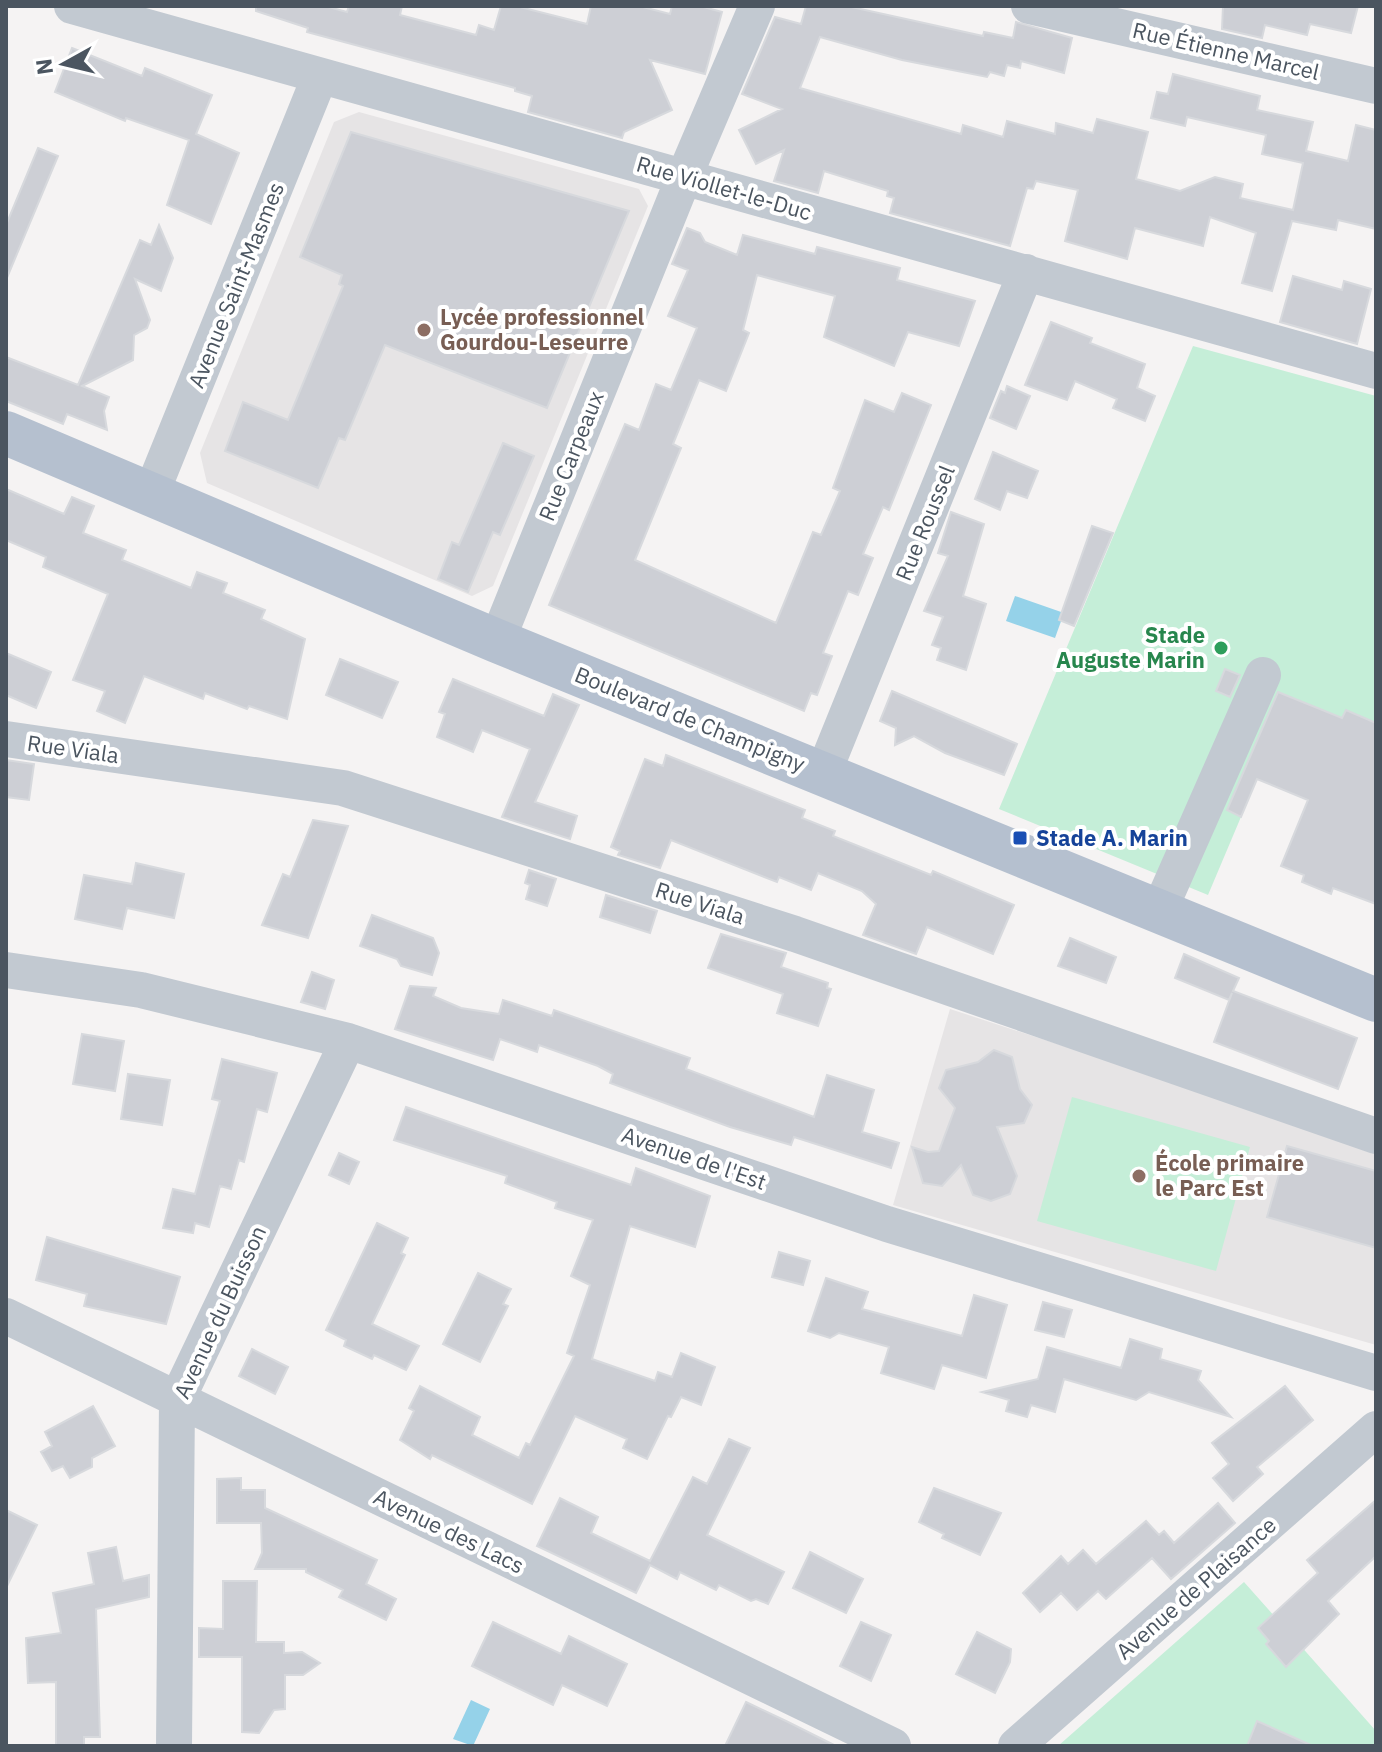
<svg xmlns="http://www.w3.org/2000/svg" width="1382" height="1752" font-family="'IBM Plex Sans',sans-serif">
	<rect width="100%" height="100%" fill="#f5f3f3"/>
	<path fill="#e6e4e5" d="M359,112L639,189L648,206L493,586L472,596L207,483L200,453L334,122Z
		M950,1009L1376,1148V1345L893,1205Z"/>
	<path fill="#c5eed8" d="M1193,346L1376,396V732L1298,700L1263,781L1257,779L1208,895L999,809Z
		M1072,1097L1250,1147L1216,1271L1037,1221Z
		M1244,1582L1376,1731V1746H1058Z"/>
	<path fill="#95d2e9" d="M1015,596L1064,613L1055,638L1006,621Z
		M471,1700L490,1709L473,1746L453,1739Z"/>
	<path fill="#cdcfd5" stroke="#d7d9dd" stroke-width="2" d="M256,6H325L347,12L349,6H402L400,15L476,35L479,25L494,30L501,6H516L587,24L591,6H639L670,14L672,6H700L722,12L705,74L650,60L672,110L624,132L622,138L528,112L532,96L515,91V88L307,32L308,28L256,11Z
		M806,6H847L983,36L984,32L1013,38L1016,22L1072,38L1064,73L1021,61L1020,68L1007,65L1004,76L990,72L987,77L902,60L820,37L800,88L961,134L963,125L1003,137L1007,121L1055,134L1056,123L1093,133L1097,119L1148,132L1136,179L1180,191L1215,177L1243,184L1240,198L1293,210L1303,163L1262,154L1266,135L1187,117L1185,126L1151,118L1157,92L1168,94L1173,74L1260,96L1257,110L1313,122L1306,151L1348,161L1356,125L1376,130V229L1338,220L1336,230L1292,221L1272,291L1242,283L1256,233L1210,217L1203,246L1135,228L1127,259L1065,241L1078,190L1036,181L1033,189L1027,188L1010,246L890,213L894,198L887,196L888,191L824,171L818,193L774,181L784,150L756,164L739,130L782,109L742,94L775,17L801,24Z
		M1223,6H1358L1351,33L1310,24L1307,35L1265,25L1262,38L1222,29Z
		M72,48L142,76L145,68L212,95L196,134L239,153L211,224L167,205L189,140L126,118L125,121L55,92Z
		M351,132L629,211L547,408L385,345L345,440L339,438L318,488L225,451L243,402L288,420L343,286L339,284L342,275L300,257Z
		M38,148L58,156L6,280V225Z
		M159,225L173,258L161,291L135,279L150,320L147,328L134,335L133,360L82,386L109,397L104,411L107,430L67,414L63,424L6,401V357L78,385L140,240L151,245Z
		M687,228L700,233L705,242L737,255L743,235L815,254L817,247L900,268L897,280L975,301L959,346L908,332L894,366L824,337L835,296L757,275L743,330L749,333L726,391L699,380L673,444L681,448L635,560L776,623L813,532L821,535L840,491L833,488L865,400L894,412L902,393L931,405L889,510L883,507L863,554L873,558L858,595L848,591L823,653L832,656L817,695L811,693L804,711L549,605L625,424L639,430L656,384L671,390L697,328L668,316L688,270L672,264Z
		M1293,276L1342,290L1344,281L1371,289L1357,344L1280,322Z
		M1051,322L1092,338L1090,343L1145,364L1137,388L1155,396L1145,421L1113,408L1117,399L1075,381L1067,400L1025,385Z
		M1007,386L1030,396L1016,429L990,418L1001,391L1005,393Z
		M503,443L534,456L500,535L493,532L468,592L438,579L452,542L459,545Z
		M993,452L1038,471L1027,498L1007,491L1000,510L975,499Z
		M6,489L64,514L72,497L94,506L83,533L126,550L122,560L191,588L197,572L227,583L223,593L265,610L261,619L305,639L287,719L249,706L247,709L205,693L203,699L144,676L125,723L97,711L105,691L73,680L108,594L43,567L46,557L6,540Z
		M951,512L984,524L963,596L986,604L966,670L937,660L941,648L932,645L943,617L924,611L948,556L938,553Z
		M1092,526L1113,533L1074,626L1059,620Z
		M6,653L51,672L36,708L6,695Z
		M340,659L398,682L382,718L326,695Z
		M1225,669L1240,675L1230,697L1216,691Z
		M453,679L544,716L553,694L579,705L535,802L577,816L570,839L502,817L530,749L482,730L473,752L437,737L445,714L439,712Z
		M892,691L1017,744L1004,775L945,753L914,736L895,745L896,728L880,721Z
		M1278,692L1342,718L1346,710L1376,723V904L1333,888L1331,894L1302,882L1304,875L1281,866L1308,800L1257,779L1241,817L1227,810Z
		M666,755L805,810L802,818L835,831L833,836L931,875L933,871L1014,905L993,954L927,927L916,954L863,935L876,904L862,891L818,873L811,890L779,877L777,882L671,840L660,868L618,855L620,851L611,847L645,759L663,766Z
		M6,760L34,764L29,800L6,797Z
		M313,820L348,826L308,938L262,925L283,874L290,877Z
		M136,863L184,874L174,918L127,908L122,929L75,919L84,875L132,884Z
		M529,870L556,879L547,906L526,899L530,885L525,883Z
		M606,895L657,911L650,933L600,917Z
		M372,915L433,938L439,953L432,975L401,966L397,959L360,946Z
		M721,934L786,953L781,967L828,983L827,988L831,989L818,1026L777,1013L783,994L708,968Z
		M1070,938L1116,957L1106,983L1058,966Z
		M1184,954L1239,978L1233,991L1357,1038L1338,1089L1214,1042L1232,993L1229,1000L1175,978Z
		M312,972L334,980L325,1009L301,1002Z
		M410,986L436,988L433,996L461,1008L499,1014L503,1000L552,1016L554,1010L690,1058L686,1069L814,1117L827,1075L874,1090L862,1132L899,1143L891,1168L794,1137L791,1145L730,1127L610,1083L613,1074L598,1066L539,1045L537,1052L500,1039L493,1060L395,1029Z
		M82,1034L124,1041L115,1091L73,1084Z
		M994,1050L1012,1057L1020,1089L1032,1105L1024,1123L997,1127L1017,1176L1010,1194L991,1201L973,1195L961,1165L942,1186L923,1183L912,1147L928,1152L939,1151L955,1108L939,1088L946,1070L978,1062Z
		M222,1059L277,1073L267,1112L257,1109L244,1162L239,1160L231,1189L220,1186L209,1227L195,1223L193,1233L163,1228L173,1189L195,1194L220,1101L212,1099Z
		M128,1074L170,1080L162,1125L121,1119Z
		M406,1107L631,1185L636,1168L710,1196L695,1247L630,1226L592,1359L655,1381L658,1372L672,1377L681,1353L715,1367L701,1405L681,1397L671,1417L668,1416L647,1459L623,1448L627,1439L575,1416L532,1504L432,1455L430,1459L400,1440L414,1411L409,1408L420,1386L480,1417L472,1435L519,1458L526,1443L530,1445L574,1356L567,1353L590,1285L571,1276L593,1220L555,1208L557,1202L505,1183L507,1176L394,1140Z
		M1287,1146L1376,1171V1248L1267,1217Z
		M339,1153L359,1162L349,1184L329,1175Z
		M377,1223L408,1238L401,1253L405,1255L372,1324L419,1346L406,1370L374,1355L372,1359L344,1346L346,1340L326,1330Z
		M47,1237L180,1277L166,1324L84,1306L87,1294L36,1280Z
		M779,1252L810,1261L803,1285L772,1277Z
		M478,1273L511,1289L503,1304L508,1306L480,1362L443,1344Z
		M826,1278L868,1292L862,1309L962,1336L974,1295L1007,1305L986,1378L942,1365L934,1389L881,1373L889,1347L839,1333L830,1338L808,1331Z
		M1043,1302L1072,1310L1064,1337L1035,1330Z
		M1130,1339L1162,1349L1160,1359L1201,1371L1198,1380L1231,1417L1149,1392L1136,1400L1064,1379L1055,1412L1031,1405L1027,1417L1006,1411L1009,1400L982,1392L1038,1379L1047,1347L1121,1368Z
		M252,1349L288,1367L275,1394L239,1376Z
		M1285,1386L1313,1420L1257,1467L1263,1474L1233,1501L1213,1478L1229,1464L1212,1443Z
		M93,1406L115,1446L92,1458V1467L70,1478L63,1466L52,1471L41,1452L52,1446L45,1432Z
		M729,1439L750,1448L707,1535L784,1572L768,1604L756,1599L751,1601L719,1585L716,1590L680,1572L677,1579L650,1565L636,1593L537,1546L560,1498L598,1517L591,1533L650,1561L693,1477L707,1484Z
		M241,1478V1490H265V1508L377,1560L366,1584L396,1599L386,1620L339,1597L343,1590L306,1572V1569H255L262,1553L261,1523H217V1479Z
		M934,1488L1001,1513L980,1555L942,1538L944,1534L919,1522Z
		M1376,1500V1556L1328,1601L1339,1614L1286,1667L1266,1644L1269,1641L1258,1628L1318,1573L1307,1560Z
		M1218,1503L1235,1523L1171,1579L1152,1558L1106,1599L1098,1591L1077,1610L1061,1593L1040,1612L1023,1593L1061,1556L1068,1564L1083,1550L1096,1564L1146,1521L1159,1535L1164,1531L1174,1543Z
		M6,1510L37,1525L6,1588Z
		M116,1547L123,1581L149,1575V1597L96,1609L100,1737H84V1746H56V1682L28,1683L26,1638L61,1633L53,1593L94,1584L88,1553Z
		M810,1552L863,1579L846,1613L793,1588Z
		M223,1581H257L256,1642H284V1653L302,1652L320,1663L303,1675H285V1709L274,1710L259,1733L242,1732V1657H199V1628L223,1629Z
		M493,1622L561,1654L569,1636L627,1664L607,1706L562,1685L553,1705L472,1666Z
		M861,1622L891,1635L871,1681L840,1666Z
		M977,1632L1011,1649L1010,1662L995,1693L956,1674Z
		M746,1702L786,1721L836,1746H725Z
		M1257,1721L1313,1746H1247Z"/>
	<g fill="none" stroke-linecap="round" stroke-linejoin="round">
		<path stroke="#c2c9d1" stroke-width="36" d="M72,6L1376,371
			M1029,6L1376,86
			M151,494L320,76
			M497,641L684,177L757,6
			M6,739L343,788L795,934L1376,1136
			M823,774L1026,272
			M1160,909L1263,675
			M6,970L141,990L348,1041L887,1224L1376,1373
			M6,1316L893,1746
			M174,1746L177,1400L348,1041
			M1016,1746L1376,1429"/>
		<path stroke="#b5c0cf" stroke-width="44" d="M6,433L497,641L1376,1000"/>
	</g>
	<g fill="#8d6e63" stroke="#fff" stroke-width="3">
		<circle cx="424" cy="330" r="8"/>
		<circle cx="1139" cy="1176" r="8"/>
	</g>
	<circle fill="#2e9e5b" stroke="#fff" stroke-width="3" cx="1221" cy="648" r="8"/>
	<rect fill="#1a4fb4" stroke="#fff" stroke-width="3" x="1012" y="830" width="16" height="16" rx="4"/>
	<g text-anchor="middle" stroke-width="8" stroke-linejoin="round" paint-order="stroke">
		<g font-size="22" fill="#4b5560" stroke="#fff">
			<text transform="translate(1226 51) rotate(13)" y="8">Rue Étienne Marcel</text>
			<text transform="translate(724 188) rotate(16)" y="8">Rue Viollet-le-Duc</text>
			<text transform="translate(236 285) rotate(-68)" y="8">Avenue Saint-Masmes</text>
			<text transform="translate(571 456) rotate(-68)" y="8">Rue Carpeaux</text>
			<text transform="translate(925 523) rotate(-68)" y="8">Rue Roussel</text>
			<text transform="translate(690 719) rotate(22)" y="8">Boulevard de Champigny</text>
			<text transform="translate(73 749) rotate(8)" y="8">Rue Viala</text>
			<text transform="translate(700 903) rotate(18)" y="8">Rue Viala</text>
			<text transform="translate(694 1158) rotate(19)" y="8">Avenue de l'Est</text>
			<text transform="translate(220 1312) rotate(-65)" y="8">Avenue du Buisson</text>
			<text transform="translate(449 1531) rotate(26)" y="8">Avenue des Lacs</text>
			<text transform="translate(1196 1588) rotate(-41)" y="8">Avenue de Plaisance</text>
		</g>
		<g font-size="22" font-weight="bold" fill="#785e54" stroke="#fff" text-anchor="start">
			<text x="440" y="325">Lycée professionnel<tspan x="440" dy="25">Gourdou-Leseurre</tspan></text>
			<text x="1155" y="1171">École primaire<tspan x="1155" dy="25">le Parc Est</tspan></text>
		</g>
		<g font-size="22" font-weight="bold" fill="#27864d" stroke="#fff" text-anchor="end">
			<text x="1205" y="643">Stade<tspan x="1205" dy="25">Auguste Marin</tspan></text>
		</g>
		<g font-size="22" font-weight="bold" fill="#164399" stroke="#fff" text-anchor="start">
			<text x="1036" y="846">Stade A. Marin</text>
		</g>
	</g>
	<rect width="1382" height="1752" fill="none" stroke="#4b5560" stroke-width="16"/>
	<g transform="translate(64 64) rotate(262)" stroke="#ffffff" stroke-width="6" paint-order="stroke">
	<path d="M0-6L14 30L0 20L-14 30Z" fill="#4b5560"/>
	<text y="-12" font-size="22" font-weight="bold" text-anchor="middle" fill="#4b5560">N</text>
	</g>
</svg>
